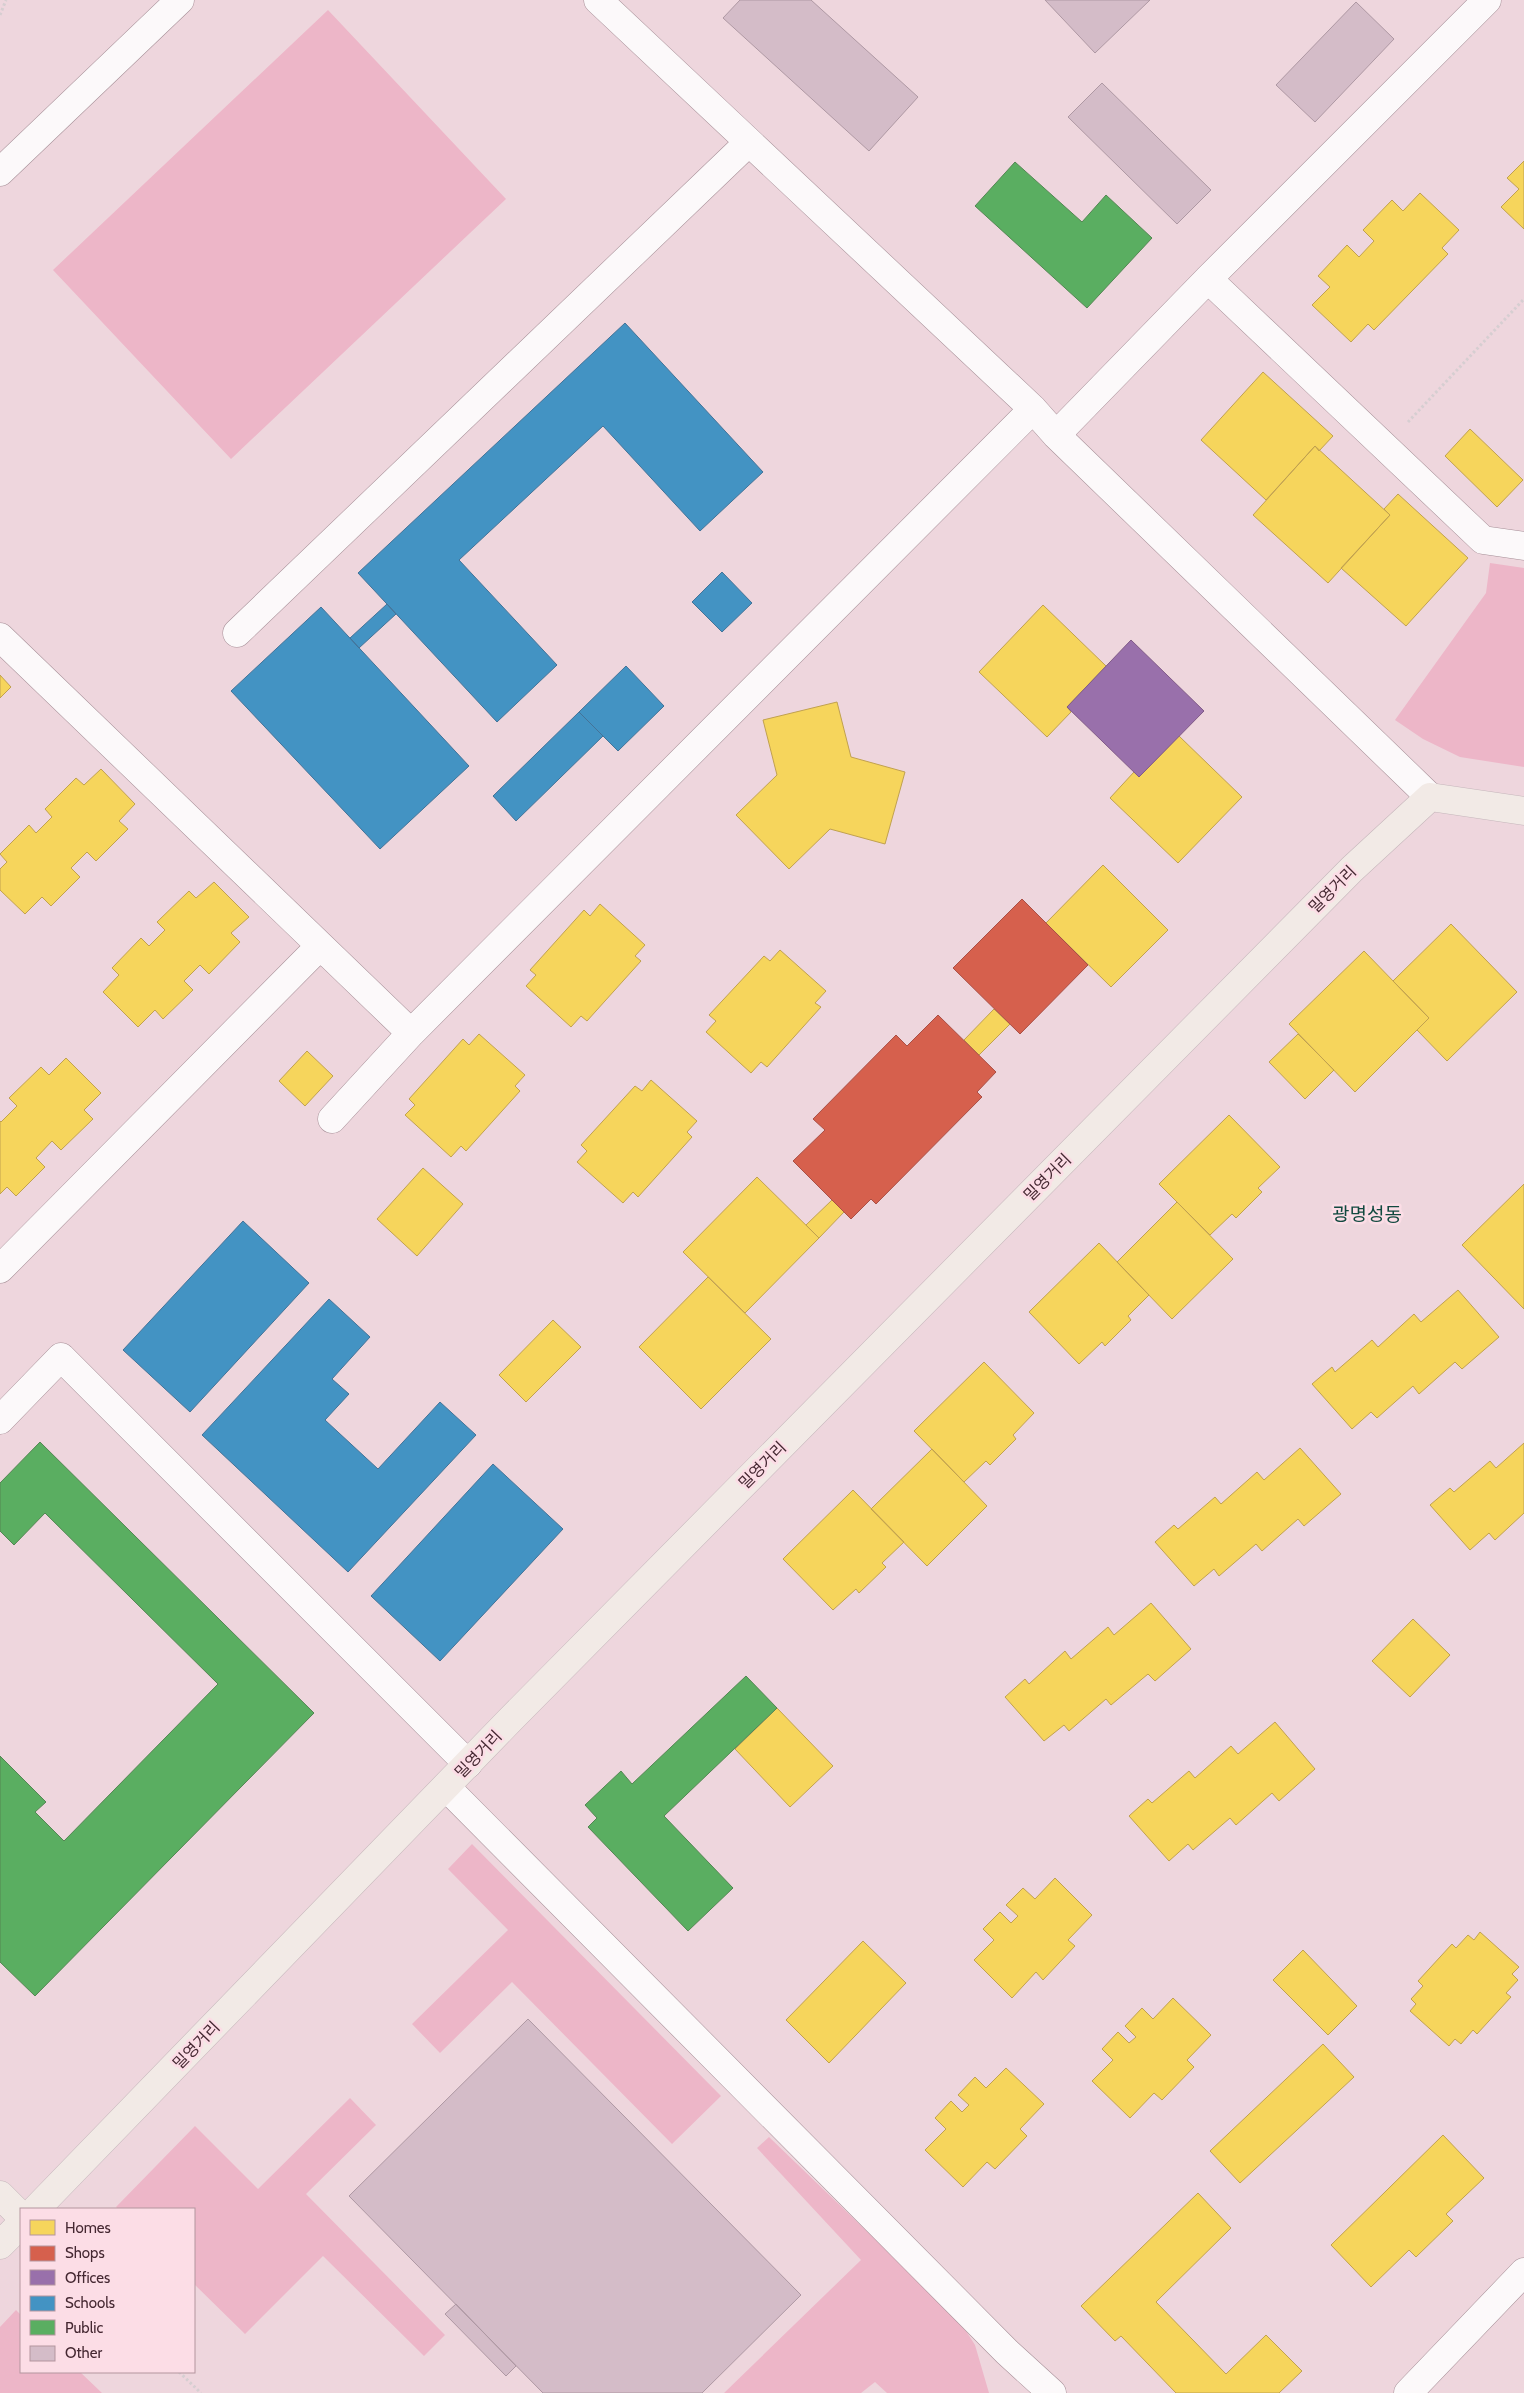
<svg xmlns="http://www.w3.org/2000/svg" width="1524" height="2393" font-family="Cabin,'Noto Sans KR',sans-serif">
	<rect width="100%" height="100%" fill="#eed6dd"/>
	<path fill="#edb6c8" d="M328,10L506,199L231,459L53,270Z
		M1490,563L1524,568V767L1460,757L1423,739L1395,720L1486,593Z
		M472,1844L721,2096L672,2144L512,1982L440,2053L412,2024L508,1930L448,1869Z
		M350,2098L376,2125L306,2194L445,2335L424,2356L323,2256L245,2334L194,2284V2209H118L116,2207L195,2126L258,2189Z
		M769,2137L959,2320L975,2345L989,2393H887L875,2382L861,2393H724L861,2260L757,2148Z
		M16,2310L21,2315V2372H80L102,2393H0V2327Z"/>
	<path fill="#f6d55c" stroke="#c1a14f" d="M1524,161V229L1501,207L1519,189L1507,178Z
		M1420,193L1459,230L1442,248L1448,254L1374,330L1368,324L1351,342L1312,305L1330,287L1318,276L1347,245L1359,257L1374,241L1363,230L1392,200L1403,211Z
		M1263,372L1333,436L1319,451L1315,446L1266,500L1201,440Z
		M1470,429L1523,480L1497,507L1445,456Z
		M1315,446L1390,515L1328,583L1253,515Z
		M1398,494L1468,558L1406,626L1341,568L1390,515L1384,509Z
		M1043,605L1106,666L1067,707L1071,712L1047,737L979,672Z
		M0,675L11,687L0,698Z
		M837,702L851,757L905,772L885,844L830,829L789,869L736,815L777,775L763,720Z
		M1179,736L1242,797L1178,863L1110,798L1134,772L1139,777Z
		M101,769L135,804L119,821L128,829L96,861L87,852L71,868L80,877L51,906L42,897L25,914L0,890V869L7,862L0,854L29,825L36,833L52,817L45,809L76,778L84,785Z
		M1103,865L1168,930L1111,987L1046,923Z
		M214,882L249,917L231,933L240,942L209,974L200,965L184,981L193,990L163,1019L155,1010L138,1027L103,992L119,975L112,968L141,938L149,946L165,930L157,922L189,891L196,898Z
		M600,904L645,945L635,956L641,961L587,1021L581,1016L571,1027L526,986L536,975L530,970L584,910L590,916Z
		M1451,924L1517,992L1447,1061L1417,1030L1429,1018L1393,981Z
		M780,950L826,991L815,1003L821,1007L767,1067L761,1062L751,1073L706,1032L716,1021L709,1015L764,956L770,961Z
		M1364,951L1429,1018L1355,1092L1289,1024Z
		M994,1009L1010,1024L979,1055L964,1040Z
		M479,1034L525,1075L515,1086L520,1091L466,1151L461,1146L451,1157L405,1115L415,1105L409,1099L463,1039L469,1045Z
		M1298,1034L1334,1070L1305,1099L1269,1062Z
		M307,1051L333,1076L305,1106L279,1081Z
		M66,1058L101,1093L84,1110L93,1119L61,1150L52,1141L36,1158L45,1167L16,1196L7,1187L0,1194V1121L1,1122L17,1106L9,1098L41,1067L49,1075Z
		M651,1080L697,1121L687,1132L692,1137L638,1197L633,1192L623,1203L577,1162L587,1151L581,1145L635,1086L642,1091Z
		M1229,1115L1280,1167L1258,1188L1262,1192L1236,1218L1232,1214L1210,1235L1159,1184Z
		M423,1168L463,1204L417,1256L377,1219Z
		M757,1177L819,1238L745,1313L683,1252Z
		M1524,1184V1309L1462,1245Z
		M832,1200L844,1212L819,1238L806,1225Z
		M1177,1202L1233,1259L1172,1319L1117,1262Z
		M1099,1243L1149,1295L1128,1316L1131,1320L1105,1346L1102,1342L1079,1364L1029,1312Z
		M708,1277L771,1339L701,1409L639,1347Z
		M1458,1290L1499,1337L1462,1369L1455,1362L1419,1394L1413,1386L1377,1418L1371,1412L1352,1429L1312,1384L1332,1367L1335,1372L1372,1340L1378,1347L1414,1314L1421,1322Z
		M553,1320L581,1347L526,1402L499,1375Z
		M984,1362L1034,1413L1013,1435L1016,1439L990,1465L986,1461L964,1482L914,1431Z
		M1524,1443V1513L1495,1540L1489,1533L1470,1550L1430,1505L1450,1488L1454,1492L1490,1461L1496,1468Z
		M1300,1448L1341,1494L1304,1526L1298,1519L1262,1551L1256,1544L1219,1576L1214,1569L1194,1586L1155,1542L1174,1525L1178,1529L1215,1497L1221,1504L1257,1472L1264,1480Z
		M932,1449L987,1506L927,1566L871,1509Z
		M853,1490L904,1542L882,1563L886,1567L859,1593L856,1589L833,1610L783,1559Z
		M1151,1603L1191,1649L1155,1681L1148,1674L1111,1705L1106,1699L1069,1731L1064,1725L1044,1741L1005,1697L1025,1679L1029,1684L1065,1651L1071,1659L1108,1627L1114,1635Z
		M1413,1619L1450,1655L1410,1697L1372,1661Z
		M777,1708L833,1766L790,1807L735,1749Z
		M1275,1722L1315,1769L1279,1801L1272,1793L1236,1825L1230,1818L1193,1850L1188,1844L1169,1861L1129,1816L1148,1799L1152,1803L1189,1771L1195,1778L1231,1746L1238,1754Z
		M1055,1878L1092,1915L1068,1940L1075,1946L1043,1980L1036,1972L1012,1998L974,1960L994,1940L983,1929L1000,1912L1011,1923L1018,1916L1006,1905L1023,1888L1035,1899Z
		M1480,1932L1519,1967L1512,1974L1518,1980L1506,1993L1511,1997L1477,2034L1473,2030L1461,2044L1455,2039L1449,2046L1410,2011L1416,2004L1411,1999L1423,1986L1418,1981L1452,1944L1456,1948L1468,1935L1474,1940Z
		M863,1941L906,1983L829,2063L786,2020Z
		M1303,1950L1357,2006L1328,2035L1273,1980Z
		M1173,1998L1211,2035L1187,2060L1194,2067L1162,2100L1154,2093L1130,2118L1092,2081L1113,2060L1102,2049L1118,2032L1129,2043L1136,2037L1125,2026L1142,2008L1153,2019Z
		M1323,2044L1354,2077L1240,2183L1210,2151Z
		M1006,2068L1044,2104L1020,2129L1027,2136L995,2169L987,2162L963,2187L925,2150L946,2129L935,2118L951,2101L962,2112L969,2105L958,2095L975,2077L986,2088Z
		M1443,2135L1484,2178L1446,2214L1453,2221L1416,2257L1409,2250L1371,2287L1331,2245Z
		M1198,2193L1231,2228L1156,2302L1226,2374L1266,2335L1302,2371L1279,2393H1176L1121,2336L1115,2341L1081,2306Z"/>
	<path fill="#d6604d" stroke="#aa4f45" d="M1022,899L1088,965L1020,1034L953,968Z
		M938,1015L996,1072L977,1092L982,1097L876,1204L871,1199L851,1219L793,1161L825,1130L813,1119L896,1035L907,1046Z"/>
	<path fill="#9970ab" stroke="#805a87" d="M1131,640L1204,711L1139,777L1067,707Z"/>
	<path fill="#4393c3" stroke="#447398" d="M625,323L763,472L700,531L603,426L459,560L557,665L497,722L358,573Z
		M722,572L752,603L722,632L692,602Z
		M387,604L396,614L359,648L350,638Z
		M321,607L469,766L380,849L231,691Z
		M626,666L664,706L618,751L579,712Z
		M579,712L603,736L516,821L493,796Z
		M243,1221L309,1283L190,1412L123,1350Z
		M329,1299L370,1337L332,1379L349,1394L325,1420L378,1469L440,1402L476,1435L348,1572L202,1435Z
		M493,1464L563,1529L440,1661L371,1596Z"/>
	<path fill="#5aae61" stroke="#548653" d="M1015,162L1082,222L1106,195L1152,238L1087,308L975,206Z
		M40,1442L314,1713L35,1996L0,1962V1756L46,1802L35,1812L64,1841L218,1684L45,1513L14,1545L0,1531V1483Z
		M746,1676L777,1708L664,1816L733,1888L688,1931L588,1827L597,1818L585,1805L621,1771L632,1784Z"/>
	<path fill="#d4bcc8" stroke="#ae98a3" d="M740,0H811L918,97L869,151L723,18Z
		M1045,0H1150L1095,53Z
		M1356,2L1394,39L1315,122L1276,85Z
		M1102,83L1211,190L1177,224L1068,117Z
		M528,2019L801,2295L702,2393H543L349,2196Z
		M456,2304L516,2366L506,2376L445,2314Z"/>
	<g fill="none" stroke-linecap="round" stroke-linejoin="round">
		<g stroke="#a68f97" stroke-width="29">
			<path id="minor" d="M598,0L1033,409L1056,435L1430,797
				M0,172L180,0
				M1208,279L1483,540L1524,546
				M1056,435L1208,279L1487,0
				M237,633L749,142
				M0,637L411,1033
				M332,1119L411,1033L1033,409
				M0,1269L320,946
				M0,1420L61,1357L468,1764
				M446,1787L1007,2352L1052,2393
				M1408,2393L1524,2272"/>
		</g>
		<g stroke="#c5b6bb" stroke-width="29">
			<path id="major" d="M0,2195L21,2216
				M36,2209L509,1721L1352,869L1430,797L1524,811
				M0,2245L21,2224"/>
		</g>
		<path stroke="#d6ced1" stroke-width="3" stroke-dasharray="2.5 2.5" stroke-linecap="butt" d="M0,15L6,0
			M1408,422L1524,299
			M179,2372L201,2393"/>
		<use href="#minor" stroke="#fcf9fa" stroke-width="28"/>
		<use href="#major" stroke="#f2eae6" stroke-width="28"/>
	</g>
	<g text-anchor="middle" stroke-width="5" stroke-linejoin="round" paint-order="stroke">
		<g font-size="16" fill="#452832" stroke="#fcdde6">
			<text transform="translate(1332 889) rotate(-45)" y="6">밀영거리</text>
			<text transform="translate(1047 1177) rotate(-45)" y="6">밀영거리</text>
			<text transform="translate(762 1465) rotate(-45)" y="6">밀영거리</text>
			<text transform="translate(478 1754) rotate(-46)" y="6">밀영거리</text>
			<text transform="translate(196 2045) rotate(-46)" y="6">밀영거리</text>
		</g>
		<g font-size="19" fill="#11493f" stroke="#fcdde6">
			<text x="1367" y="1221">광명성동</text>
		</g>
	</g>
	<rect x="20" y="2208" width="175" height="165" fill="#fcdde6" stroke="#b3959e"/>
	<rect x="30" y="2220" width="25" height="15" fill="#f6d55c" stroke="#b3959e"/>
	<text x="65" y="2233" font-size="15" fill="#452832">Homes</text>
	<rect x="30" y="2246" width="25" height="15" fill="#d6604d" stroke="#b3959e"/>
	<text x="65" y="2258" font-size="15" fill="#452832">Shops</text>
	<rect x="30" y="2270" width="25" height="15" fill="#9970ab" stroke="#b3959e"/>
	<text x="65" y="2283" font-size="15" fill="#452832">Offices</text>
	<rect x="30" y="2296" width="25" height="15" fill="#4393c3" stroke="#b3959e"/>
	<text x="65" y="2308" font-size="15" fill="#452832">Schools</text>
	<rect x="30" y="2320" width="25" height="15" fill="#5aae61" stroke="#b3959e"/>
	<text x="65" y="2333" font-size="15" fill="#452832">Public</text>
	<rect x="30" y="2346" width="25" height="15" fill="#d4bcc8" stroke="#b3959e"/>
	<text x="65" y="2358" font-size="15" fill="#452832">Other</text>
</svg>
